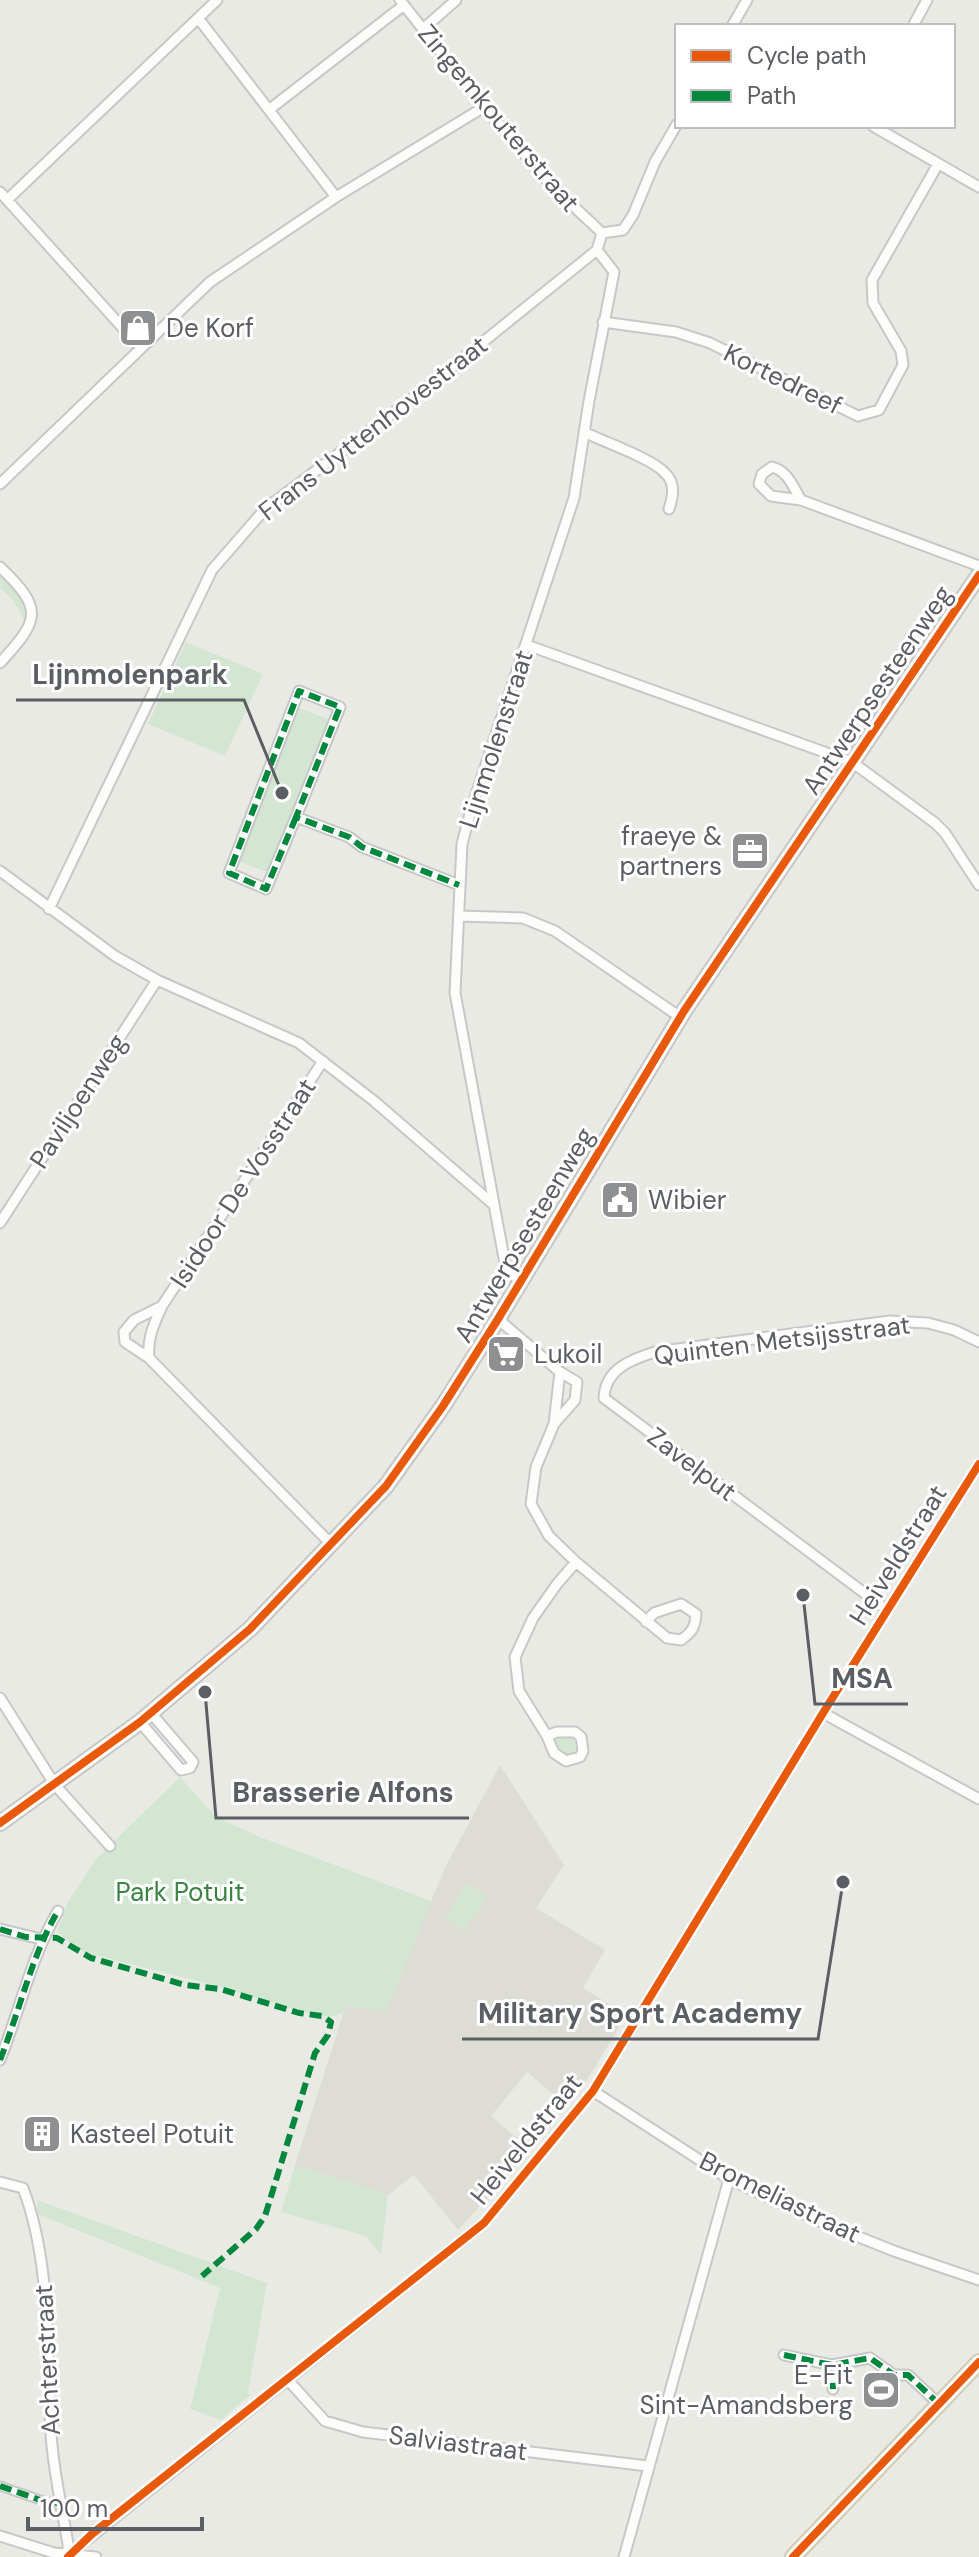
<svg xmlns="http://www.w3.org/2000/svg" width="979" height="2557" font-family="'DM Sans',sans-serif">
	<rect width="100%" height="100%" fill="#eaeae5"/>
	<path fill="#dddcd5" d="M500,1765L564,1865L536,1908L605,1950L583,1988L627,2015L584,2084L567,2106L527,2072L491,2116L531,2150L458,2230L414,2175L388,2195L295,2165L346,2005L426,1913L446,1866Z"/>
	<path fill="#d3e6d2" d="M0,573C15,589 28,601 26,624L13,600L0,588Z
		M186,642L263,674L225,756L148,724Z
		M297,707L330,720L270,873L237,861Z
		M563,1735L573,1739L577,1748L573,1754C565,1755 558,1750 554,1743L556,1738Z
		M180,1777L216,1817L260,1837L431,1901L386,2011L346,2005L343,2013L329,2017L300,2011L210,1984L83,1952L57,1932L68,1902L95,1860Z
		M466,1884L487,1896L465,1930L445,1918Z
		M295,2165L388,2195L381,2255L366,2236L281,2212Z
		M37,2200L267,2283L248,2393L250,2395L221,2420L190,2409L220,2288L38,2214Z"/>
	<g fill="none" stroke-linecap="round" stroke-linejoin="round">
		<g stroke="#c7c7c7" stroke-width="11">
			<path id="pedestrian" d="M0,2486L46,2502L60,2503"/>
		</g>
		<g stroke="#c7c7c7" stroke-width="13">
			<path id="minor" d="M400,0L484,107L552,186L602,233
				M198,18L336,197
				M732,26L747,0
				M913,26L927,0
				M423,29L456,0
				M270,109L404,5
				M873,126L979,187
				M0,192L140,347
				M7,200L217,0
				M602,233L623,230L633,215L655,162L677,124
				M603,322L676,332L710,343L858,416L879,410L903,365L901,351L873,303L872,280L938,164
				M584,432C604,442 651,458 665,473C676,483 673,497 669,509
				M0,484L210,282L336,197L484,107
				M801,500C793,487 788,471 772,467L762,474L759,484L771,496L801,500L979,566
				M0,567C45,610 39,620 0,663
				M527,645L852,762L935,823L945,833L979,885
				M296,817L266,889L229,873L299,691L340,707L296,817L349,837L362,847L459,885
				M0,871L115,956L157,980L299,1043L374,1101L493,1204
				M49,909L212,570L265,509L421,392L597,250L602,233
				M459,916L523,918L555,931L680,1017
				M323,1061L162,1306C154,1324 147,1338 149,1358L332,1545
				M0,1223L157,980
				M520,1281L506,1269L455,993L462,844L471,810L574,498L589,401L614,272L597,250
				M498,1319L560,1372L577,1382L575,1400L554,1424
				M149,1358L125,1342L124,1332L134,1320L162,1306
				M560,1372L554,1424L536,1467L531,1504L549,1536L576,1562L667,1638L681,1640C692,1632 695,1628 696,1614L681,1604L654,1613L646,1622
				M887,1610L604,1398C605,1369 632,1359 655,1352L890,1321L928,1323L954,1330L979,1342
				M0,1698L55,1785L110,1846
				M823,1713L979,1799
				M140,1722L181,1770L190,1768L193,1762L151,1713
				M547,1736L557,1732H575L581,1737L583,1751L580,1757L566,1761L554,1753L547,1736L519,1691L515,1657L533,1618L557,1584L576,1562
				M0,1929L41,1939
				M0,2060C20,2010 31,1957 58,1911
				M593,2091L729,2179L824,2223L894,2251L979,2280
				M0,2182L23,2188C52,2265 46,2352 51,2433C53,2471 62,2507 68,2544V2557
				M784,2355L832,2365L870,2358L894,2375H908L939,2404
				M832,2365L833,2389
				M287,2379L325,2421L363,2432L648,2466
				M0,2536L54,2553L96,2557
				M68,2555L484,2223L593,2091L823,1713L979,1464
				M624,2557L729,2179"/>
		</g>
		<g stroke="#c6c7c5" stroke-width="18">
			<path id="secondary" d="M0,1823L140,1722L250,1629L386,1486L443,1406L498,1319L684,1011L979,575"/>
		</g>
		<g stroke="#d1cbb4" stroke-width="18">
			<path id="primary" d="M793,2557L979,2362"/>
		</g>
		<use href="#pedestrian" stroke="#fcfcfb" stroke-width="7"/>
		<use href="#minor" stroke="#fcfcfb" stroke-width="9"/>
		<use href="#secondary" stroke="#fcfcfb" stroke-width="14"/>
		<use href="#primary" stroke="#f2f1e7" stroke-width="14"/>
		<path stroke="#00873e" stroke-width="6" stroke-dasharray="12 6" stroke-linecap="butt" d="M296,817L266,889L229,873L299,691L340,707L296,817L349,837L362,847L459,885
			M0,1929L26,1937L57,1938L91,1958L185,1985L220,1989L299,2013L322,2016L331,2022L328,2035L315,2053L265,2216L256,2229L202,2276
			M0,2060C20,2010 31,1957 58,1911
			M784,2355L832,2365L870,2358L894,2375H908L939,2404
			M832,2365L833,2389
			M0,2486L46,2502L60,2503"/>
		<g stroke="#fff" stroke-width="13">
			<path id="cycleway" d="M0,1823L140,1722L250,1629L386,1486L443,1406L498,1319L684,1011L979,575
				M68,2557L92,2534L484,2223L593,2091L823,1713L979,1464
				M793,2557L979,2362"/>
		</g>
		<use href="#cycleway" stroke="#e8590c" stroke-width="8"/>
	</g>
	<defs>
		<g id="shop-square" transform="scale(2)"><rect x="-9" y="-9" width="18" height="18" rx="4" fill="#8d8f90" stroke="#fff"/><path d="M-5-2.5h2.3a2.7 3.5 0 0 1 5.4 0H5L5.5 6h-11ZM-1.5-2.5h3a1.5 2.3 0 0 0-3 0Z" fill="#fff"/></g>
		<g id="office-square" transform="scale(2)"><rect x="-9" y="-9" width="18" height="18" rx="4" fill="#8d8f90" stroke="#fff"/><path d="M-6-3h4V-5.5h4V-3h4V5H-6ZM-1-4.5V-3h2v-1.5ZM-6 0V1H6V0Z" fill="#fff"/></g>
		<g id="civic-square" transform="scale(2)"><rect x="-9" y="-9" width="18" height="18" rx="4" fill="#8d8f90" stroke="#fff"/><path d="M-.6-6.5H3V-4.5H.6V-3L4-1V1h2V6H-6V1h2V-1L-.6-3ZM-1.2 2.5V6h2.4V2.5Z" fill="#fff"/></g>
		<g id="supermarket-square" transform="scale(2)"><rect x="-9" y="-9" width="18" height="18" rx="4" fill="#8d8f90" stroke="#fff"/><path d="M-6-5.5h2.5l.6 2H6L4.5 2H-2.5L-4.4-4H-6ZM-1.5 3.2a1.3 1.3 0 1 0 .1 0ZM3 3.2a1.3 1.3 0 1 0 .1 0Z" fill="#fff"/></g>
		<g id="building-square" transform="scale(2)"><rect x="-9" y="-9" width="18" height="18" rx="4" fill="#8d8f90" stroke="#fff"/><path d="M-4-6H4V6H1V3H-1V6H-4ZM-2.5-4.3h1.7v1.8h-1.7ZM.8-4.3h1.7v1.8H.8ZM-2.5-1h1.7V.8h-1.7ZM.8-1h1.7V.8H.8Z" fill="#fff"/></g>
		<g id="stadium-square" transform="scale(2)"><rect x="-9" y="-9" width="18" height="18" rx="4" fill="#8d8f90" stroke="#fff"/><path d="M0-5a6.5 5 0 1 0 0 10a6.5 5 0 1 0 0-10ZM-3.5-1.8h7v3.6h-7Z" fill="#fff"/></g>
	</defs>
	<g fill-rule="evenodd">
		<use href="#shop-square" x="138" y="328"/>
		<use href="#office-square" x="750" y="851"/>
		<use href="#civic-square" x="620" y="1200"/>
		<use href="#supermarket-square" x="506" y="1354"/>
		<use href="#building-square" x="42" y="2134"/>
		<use href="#stadium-square" x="881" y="2390"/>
	</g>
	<g text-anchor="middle" stroke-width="6" stroke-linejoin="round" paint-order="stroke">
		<g font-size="26" fill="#5b5e62" stroke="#fff">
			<text transform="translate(499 118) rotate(50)" y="9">Zingemkouterstraat</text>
			<text transform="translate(783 379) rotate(26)" y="9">Kortedreef</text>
			<text transform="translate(373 428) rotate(-38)" y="9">Frans Uyttenhovestraat</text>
			<text transform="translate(877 690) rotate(-56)" y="9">Antwerpsesteenweg</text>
			<text transform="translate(496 739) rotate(-72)" y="9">Lijnmolenstraat</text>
			<text transform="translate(78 1101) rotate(-57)" y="9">Paviljoenweg</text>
			<text transform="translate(243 1183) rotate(-57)" y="9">Isidoor De Vosstraat</text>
			<text transform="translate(524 1235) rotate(-59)" y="9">Antwerpsesteenweg</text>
			<text transform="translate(782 1340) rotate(-7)" y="9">Quinten Metsijsstraat</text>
			<text transform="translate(692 1464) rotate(37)" y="9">Zavelput</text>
			<text transform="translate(898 1555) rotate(-58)" y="9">Heiveldstraat</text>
			<text transform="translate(526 2139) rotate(-51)" y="9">Heiveldstraat</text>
			<text transform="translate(780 2197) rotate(26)" y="9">Bromeliastraat</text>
			<text transform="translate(47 2360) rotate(-93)" y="9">Achterstraat</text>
			<text transform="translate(458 2443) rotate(7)" y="9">Salviastraat</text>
		</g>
		<g font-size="26" fill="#5b5e62" stroke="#fff" text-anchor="start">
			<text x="166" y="337">De Korf</text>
			<text x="722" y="845" text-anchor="end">fraeye &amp;<tspan x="722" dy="30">partners</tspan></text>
			<text x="648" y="1209">Wibier</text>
			<text x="534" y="1363">Lukoil</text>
			<text x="70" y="2143">Kasteel Potuit</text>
			<text x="853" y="2384" text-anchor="end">E-Fit<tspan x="853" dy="30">Sint-Amandsberg</tspan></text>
		</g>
		<g font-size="26" fill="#398341" stroke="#fff">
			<text x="180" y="1901">Park Potuit</text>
		</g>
	</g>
	<path fill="none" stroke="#5b5e62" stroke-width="3" d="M282 793L244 700H16M803 1595L815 1704H908M205 1692L216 1818H469M843 1882L818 2039H462"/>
	<g fill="#5b5e62" stroke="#fff" stroke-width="3">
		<circle cx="282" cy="793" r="8"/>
		<circle cx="803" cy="1595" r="8"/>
		<circle cx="205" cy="1692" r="8"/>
		<circle cx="843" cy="1882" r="8"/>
	</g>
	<g font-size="28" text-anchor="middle" font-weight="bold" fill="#5b5e62" stroke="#fff" stroke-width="6" stroke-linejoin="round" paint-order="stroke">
		<text x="130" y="684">Lijnmolenpark</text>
		<text x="862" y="1688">MSA</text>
		<text x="343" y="1802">Brasserie Alfons</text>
		<text x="640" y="2023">Military Sport Academy</text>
	</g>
	<rect x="675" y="24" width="280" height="104" fill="#ffffff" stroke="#bdbfc0" stroke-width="2"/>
	<rect x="691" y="50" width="40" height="12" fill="#e8590c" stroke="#bdbfc0" stroke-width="2"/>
	<text x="747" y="64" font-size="24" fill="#5b5e62">Cycle path</text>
	<rect x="691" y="90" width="40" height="12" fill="#00873e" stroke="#bdbfc0" stroke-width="2"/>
	<text x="747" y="104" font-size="24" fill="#5b5e62">Path</text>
	<path d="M28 2517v12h174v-12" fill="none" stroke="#5b5e62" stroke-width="4"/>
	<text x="40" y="2517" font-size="24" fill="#5b5e62" stroke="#ffffff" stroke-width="6" paint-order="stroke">100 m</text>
</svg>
